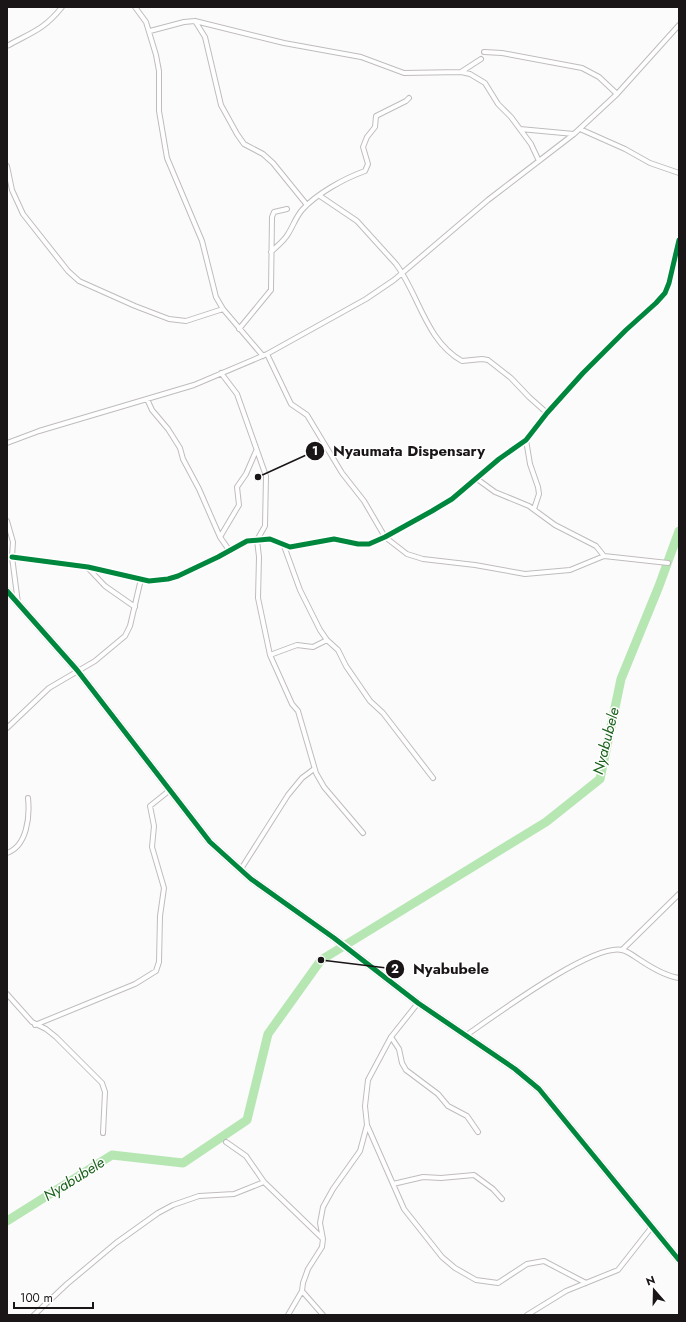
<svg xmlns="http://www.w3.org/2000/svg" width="686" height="1322" font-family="Jost,sans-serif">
	<rect width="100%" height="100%" fill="#fcfbfc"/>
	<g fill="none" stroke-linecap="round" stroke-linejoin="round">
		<path stroke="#b6e7b3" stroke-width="9" d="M7,1221L112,1155L183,1163L247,1120L268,1034L321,960L546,822L600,779L621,679L659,586L679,531"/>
		<g stroke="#c0bcbe" stroke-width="6">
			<path id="minor" d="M135,7L146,22L156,55L159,71V111L167,158L202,241L216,297L223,309L263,356
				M195,21L205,37L221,105L237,134L244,144L263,154L273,163L307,205
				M150,31L184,22L195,21L284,43L361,57L404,73L461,72L470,74L485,83L498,104L511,117L531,144L539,161
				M7,46C30,33 44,30 62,7
				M484,52L502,53L582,68L599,77L617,94
				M461,72L481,59
				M520,129L574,134
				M580,129L625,149L650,163L679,173
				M7,166L12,190L23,214L68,271L79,281L135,306L169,319L186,321L223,309
				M320,196L357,221L396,264C419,295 426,341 462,361L482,359L488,360L511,378L529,397L547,413
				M271,252C277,246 284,241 288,234C293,226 296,217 302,210C316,194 345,178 365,171L368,164L363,147L367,137L375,127L376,116L406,101L409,98
				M239,329L271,290L272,217L274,212L287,209
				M267,354L291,404L307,415L342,473L364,501L385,537L407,554L423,559L475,565L525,574L570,570L604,556L668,563
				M221,373L237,394L266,476L265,526L257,540L259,557L258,598L270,655L292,704L298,711L316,773L324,787L363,833
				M147,399L152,410L168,429L180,448L183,459L199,489L220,537L229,550
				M526,440L530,464L538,487L539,494L534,509
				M7,443L39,431L194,385L267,354L366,299L394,280L488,200L574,134L617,94L679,25
				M477,479L495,492L529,506L555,525L596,546L604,556
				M7,521L13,542L12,557L18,603
				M220,537L239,505L237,487L246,474L256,451
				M284,546L300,590L320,630L327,640L338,650L346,666L370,701L383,713L433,778
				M12,557L88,567L149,581L168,579L178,576L218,557L247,541L270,539L290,547L334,539L358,544H369L385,537L432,511L452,499L499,459L526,440L547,413L583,373L626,330L656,303L665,293L669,283L679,240
				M88,568L105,586L135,607
				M270,655L297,645L313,647L327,640
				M7,728L49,688L95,661L125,636L130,626L141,579
				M7,853C27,846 30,817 28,798
				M241,869L288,795L302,778L314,769
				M622,950L679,894
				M7,994L32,1022L46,1029L56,1037L102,1083L105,1092L103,1133
				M418,1003L391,1037L368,1080L365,1106L367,1125L404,1209L442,1257L455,1268L476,1280L498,1283L527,1264L544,1261L586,1283
				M35,1025L135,984L156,971L159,962L160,916L164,888L152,847L154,826L150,806L170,790
				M465,1036C493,1017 592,943 622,950C628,951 635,957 640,960C652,968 665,976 679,978
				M391,1037L399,1049L402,1063L406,1070L438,1094L448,1106L467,1116L478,1132
				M226,1142L246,1156L264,1182L322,1238
				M393,1184L423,1177L441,1178L474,1175L493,1189L502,1199
				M302,1291L323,1315
				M34,1315L67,1284L116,1243L158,1213L173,1205L199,1196L234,1194L264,1182
				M288,1315L302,1291L303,1283L308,1269L322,1247L323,1239L320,1223L323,1207L333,1189L360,1151L367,1125
				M527,1315L566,1291L618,1270L651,1228"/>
		</g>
		<g stroke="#c0bcbe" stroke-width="8">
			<path id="tertiary" d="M7,591L77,670L210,842L251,879L334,938L418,1003L515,1069L539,1089L679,1260"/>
		</g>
		<use href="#minor" stroke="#fffeff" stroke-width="4"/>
		<use href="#tertiary" stroke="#fffeff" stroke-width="5.5"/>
		<g stroke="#fff" stroke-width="8">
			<path id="cycleway" d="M12,557L88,567L149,581L168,579L178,576L218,557L247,541L270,539L290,547L334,539L358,544H369L385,537L432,511L452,499L499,459L526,440L547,413L583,373L626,330L656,303L665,293L669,283L679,240
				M7,591L77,670L210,842L251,879L334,938L418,1003L515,1069L539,1089L679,1260"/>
		</g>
		<use href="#cycleway" stroke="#00873e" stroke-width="5"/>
	</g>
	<g text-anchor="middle" stroke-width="3" stroke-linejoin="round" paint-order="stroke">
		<g font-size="15" font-style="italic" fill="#1b621c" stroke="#fff">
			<text transform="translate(606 741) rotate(-76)" y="5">Nyabubele</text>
			<text transform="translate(74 1179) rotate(-32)" y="5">Nyabubele</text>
		</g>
	</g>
	<path fill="none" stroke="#1a1517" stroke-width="1.5" d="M258 477L315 451M321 960L395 969"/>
	<g fill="#1a1517" stroke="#fff" stroke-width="1.5">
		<circle cx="258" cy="477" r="4"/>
		<circle cx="321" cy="960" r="4"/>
		<circle cx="315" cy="451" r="10"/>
		<circle cx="395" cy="969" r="10"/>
	</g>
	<g font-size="12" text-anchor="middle" font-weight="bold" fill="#fff">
		<text x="315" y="455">1</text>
		<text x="395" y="973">2</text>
	</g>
	<g font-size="15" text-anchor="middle" font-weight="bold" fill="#1a1517" stroke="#fff" stroke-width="3" stroke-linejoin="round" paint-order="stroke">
		<text x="409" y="456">Nyaumata Dispensary</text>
		<text x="451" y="974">Nyabubele</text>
	</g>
	<rect width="686" height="1322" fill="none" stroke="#1a1517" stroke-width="16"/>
	<g transform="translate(654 1290) rotate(340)" stroke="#ffffff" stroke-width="3" paint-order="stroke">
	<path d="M0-3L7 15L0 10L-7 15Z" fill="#1a1517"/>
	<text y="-6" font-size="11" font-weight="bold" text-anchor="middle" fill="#1a1517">N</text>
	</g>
	<path d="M14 1302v6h79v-6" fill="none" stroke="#1a1517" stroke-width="2"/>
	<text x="20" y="1302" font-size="12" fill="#1a1517" stroke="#ffffff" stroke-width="3" paint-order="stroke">100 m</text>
</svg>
